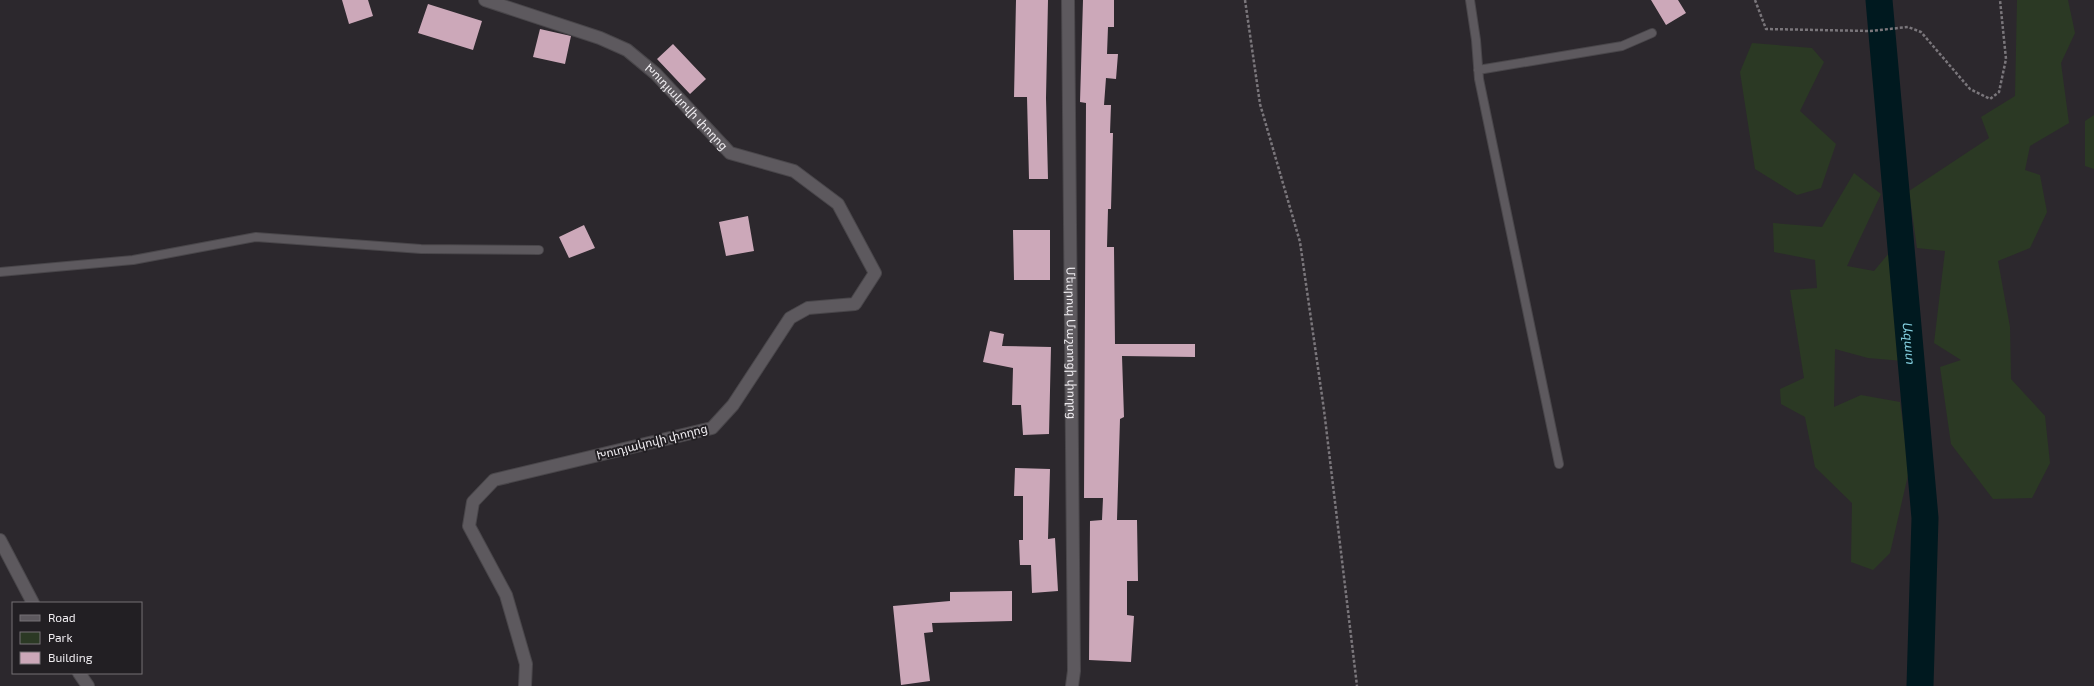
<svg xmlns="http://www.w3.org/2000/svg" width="2094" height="686" font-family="'Exo 2','Noto Sans Armenian',sans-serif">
	<rect width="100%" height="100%" fill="#2c282d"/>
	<path fill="#2b3924" d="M2017,0H2068L2075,33L2061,63L2069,123L2030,146L2025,170L2040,175L2047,212L2030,248L1998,261L2010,327L2011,379L2045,416L2050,463L2032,498L1993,499L1951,444L1940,367L1961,360L1934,343L1945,251L1917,248L1909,191L1989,138L1981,117L2015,96Z
		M1752,43L1812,48L1824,62L1800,111L1836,144L1821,188L1797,195L1755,169L1740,72Z
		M2094,115V169L2085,166V121Z
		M1854,173L1881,194L1847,266L1874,271L1889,253L1899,261L1903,361L1868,358L1835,349L1834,407L1861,395L1900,402L1909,471L1890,553L1873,570L1851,562L1852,503L1815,467L1805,417L1781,404L1780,389L1804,378L1790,290L1817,288L1815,260L1774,252L1773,223L1822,227Z"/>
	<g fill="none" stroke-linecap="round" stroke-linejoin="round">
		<path stroke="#00191f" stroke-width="27" id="s1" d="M1879,0L1925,518L1920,686"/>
	</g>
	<path fill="#cca8b9" d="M342,0H368L373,16L349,24Z
		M1016,0H1048L1046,98L1048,179H1029L1027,97H1014Z
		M1083,0H1114V27H1108L1107,54H1118L1116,79L1106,78L1104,105H1111L1110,133H1113L1111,209H1108L1107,247H1114L1115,344H1195V357L1122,356L1124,417L1120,419L1117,520H1137L1138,581H1127V615L1134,616L1131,662L1089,660L1090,521L1102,520L1103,498H1084L1086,103L1080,102Z
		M1651,0H1678L1686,13L1666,25Z
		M428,4L482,21L473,50L418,33Z
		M540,29L571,36L565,64L533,57Z
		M673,44L706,79L690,94L657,59Z
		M748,216L754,251L726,256L719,222Z
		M584,225L595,248L569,258L559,237Z
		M1013,230H1050V280H1014Z
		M990,331L1004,334L1002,346L1051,347L1049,434L1023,435L1021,405H1012L1013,368L983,362Z
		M1015,468L1050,469L1048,539L1055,538L1058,591L1032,593L1031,565H1020L1019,540H1023V496H1014Z
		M1012,591V621L932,623L933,632L924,633L930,681L901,685L893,606L950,601V592Z"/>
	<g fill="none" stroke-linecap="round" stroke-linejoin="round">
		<g stroke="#49464a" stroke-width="10">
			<path id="lane" d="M1470,0L1476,40L1479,79L1559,464
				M1478,70L1622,46L1652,33
				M0,272L133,260L256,237L421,249L539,250"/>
		</g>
		<g stroke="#49464a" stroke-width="14">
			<g id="street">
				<path id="s2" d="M485,0L600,38L627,50L656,74L730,153L794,171L838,204L875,273L855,304L808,308L790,318L733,405L712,428L494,480L473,502L469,526L506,595L526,664L525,686"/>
			</g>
		</g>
		<g stroke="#49464a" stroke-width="14">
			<g id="secondary">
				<path id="s3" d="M1068,0L1074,671L1072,686"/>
				<path d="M0,540L33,603"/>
				<path d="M79,673L88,686"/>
			</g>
		</g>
		<path stroke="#7a767b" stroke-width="2.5" stroke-dasharray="3 2" stroke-linecap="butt" d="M1245,0L1260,104L1300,242L1324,410L1357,686
			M1755,0L1766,29L1870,31L1908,27L1921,32L1970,89L1990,99L1999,92L2006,59L2000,0"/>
		<use href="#lane" stroke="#5d595e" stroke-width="8"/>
		<use href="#street" stroke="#5d595e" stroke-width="12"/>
		<use href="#secondary" stroke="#5d595e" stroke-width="12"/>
	</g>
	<g text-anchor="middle" stroke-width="4" stroke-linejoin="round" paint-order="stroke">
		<g font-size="12" fill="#efecf0" stroke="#221f23">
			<text dy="4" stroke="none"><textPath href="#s2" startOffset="233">Խուդյակովի փողոց</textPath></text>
			<text dy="4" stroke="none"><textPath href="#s3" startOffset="343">Մեսրոպ Մաշտոցի փողոց</textPath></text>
			<text transform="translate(652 442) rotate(-14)" y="4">Խուդյակովի փողոց</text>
		</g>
		<g font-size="13" font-style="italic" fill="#84d0e0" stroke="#221f23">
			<text dy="5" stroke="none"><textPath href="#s1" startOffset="344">Ազատ</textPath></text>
		</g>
	</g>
	<rect x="12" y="602" width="130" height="72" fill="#221f23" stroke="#747175"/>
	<rect x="20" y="615" width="20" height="6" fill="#5d595e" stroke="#747175"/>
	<text x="48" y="622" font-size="12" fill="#efecf0">Road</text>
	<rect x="20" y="632" width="20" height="12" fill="#2b3924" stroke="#747175"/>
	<text x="48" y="642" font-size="12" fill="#efecf0">Park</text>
	<rect x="20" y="652" width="20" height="12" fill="#cca8b9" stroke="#747175"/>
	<text x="48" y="662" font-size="12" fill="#efecf0">Building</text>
</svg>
